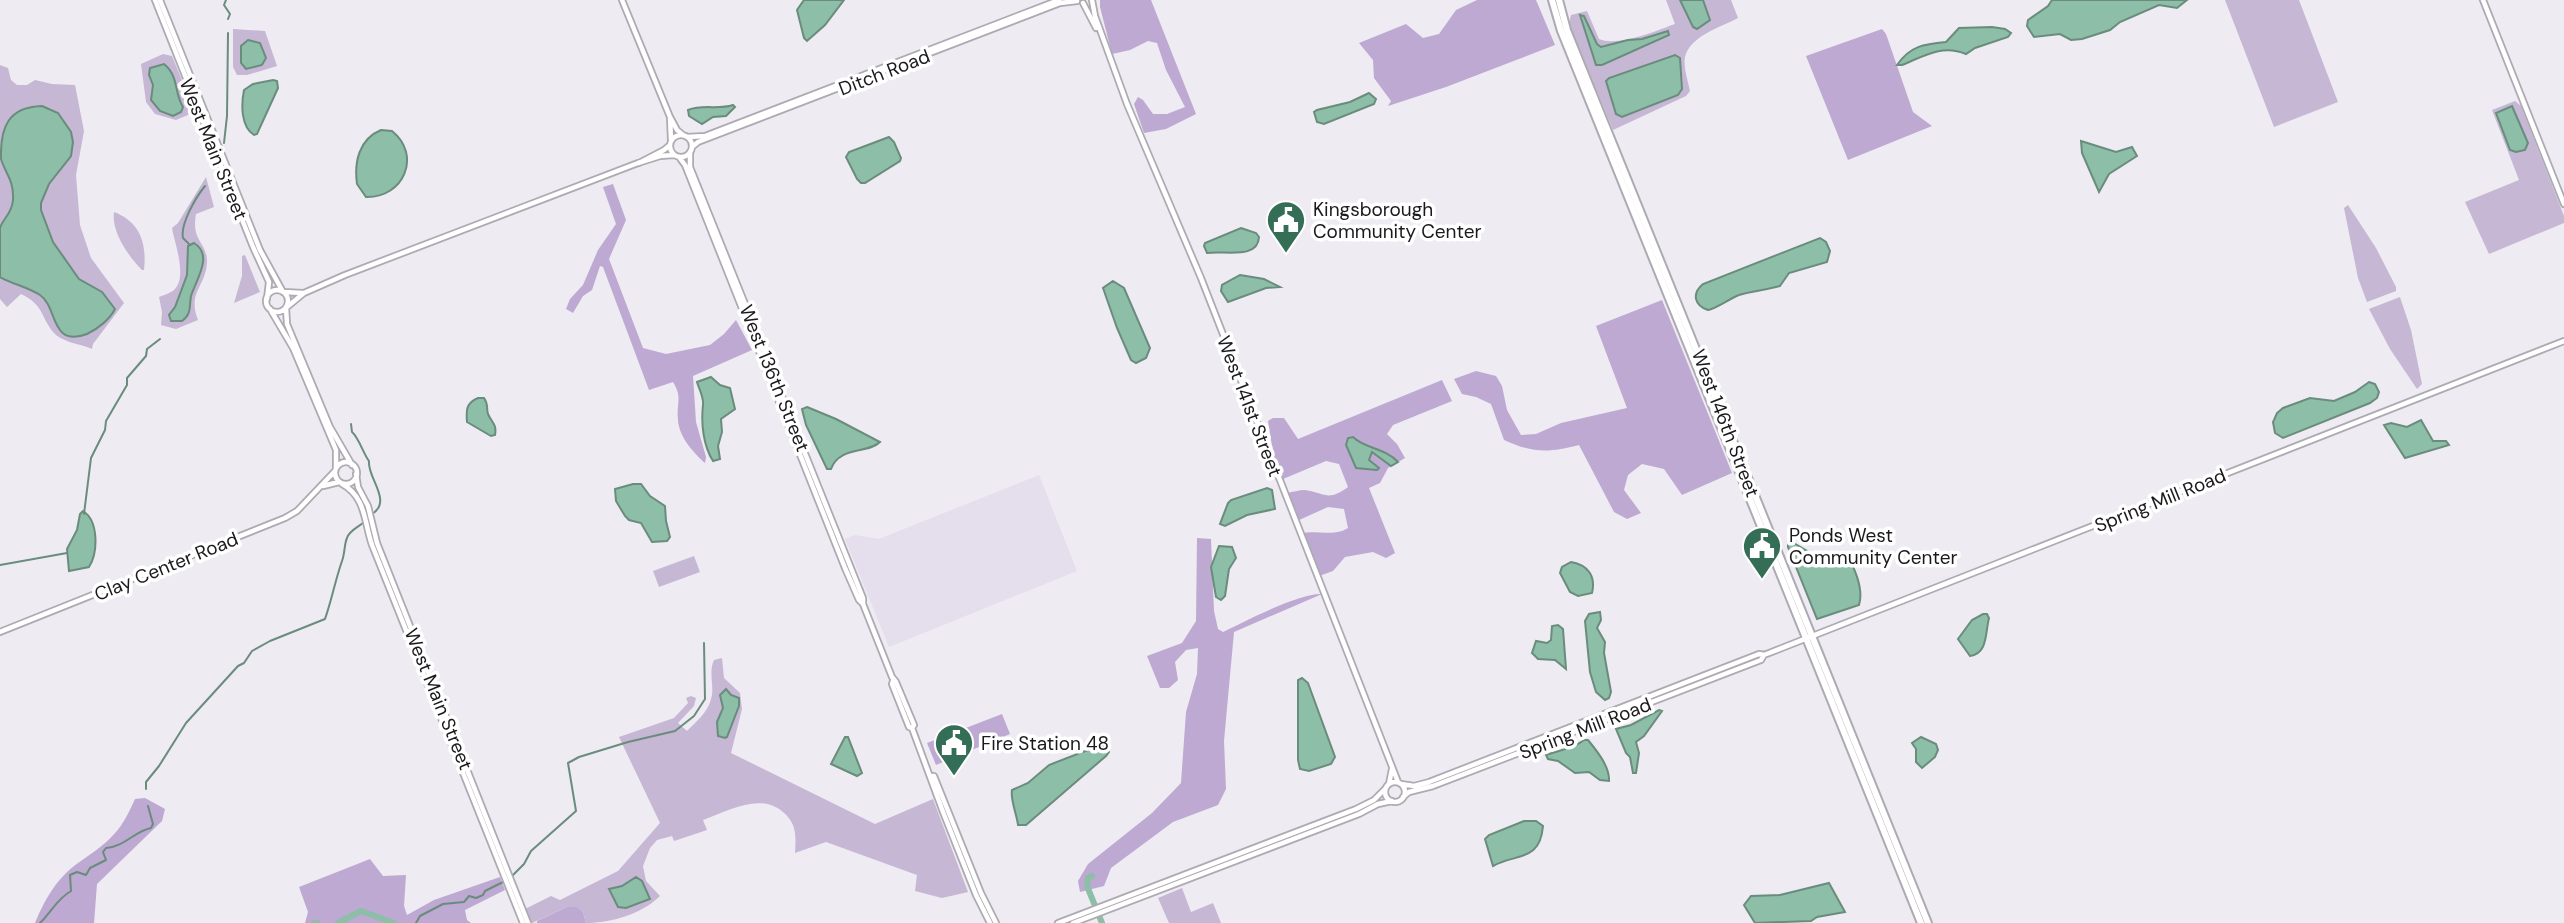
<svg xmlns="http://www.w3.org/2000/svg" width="2564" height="923" font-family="'DM Sans',sans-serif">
	<rect width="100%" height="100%" fill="#eeebf2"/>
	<path fill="#e5deed" d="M1039,475L1077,571L889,647L845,539L855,535L879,539Z"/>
	<path fill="#c6b7d5" d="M1666,0H1731L1738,18C1721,27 1690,36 1685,57C1683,67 1688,81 1690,91L1686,96L1613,130L1569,24L1571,15L1587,11L1599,39C1618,47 1656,31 1675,24Z
		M2225,0H2299L2338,102L2274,127Z
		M233,29L265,31L277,66L247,75H237L233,67Z
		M163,54L172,56L195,112L176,120L155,114L146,102L141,64Z
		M0,65L8,68L11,80L17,85H27L35,80L52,84L75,85L84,131L76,175L80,225L91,258L124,303L93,344L92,349C81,344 66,343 56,335C40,319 46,306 21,294L7,307L0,299Z
		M2515,101L2521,106L2564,216V223L2489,254L2465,202L2519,180L2492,110Z
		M206,177L214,207L196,214C191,242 207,241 207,262C206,287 187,292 198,320L176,329L161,325L162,312L159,297C164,295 171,293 175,289C187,276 175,244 172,228L178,223Z
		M2348,205L2376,248L2396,287V291L2367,302L2358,278L2344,208Z
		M114,212C140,222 147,243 144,270H142C128,256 111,231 114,212Z
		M245,255L260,292L234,303L242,276V256Z
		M2400,297L2411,330L2422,384L2417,389L2390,349L2369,309Z
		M694,556L700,572L659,587L653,571Z
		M722,658L724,678L740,693L742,709L731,753L875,824L933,799L968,892L942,898L915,891L917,875L826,842L795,853C796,836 797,824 783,812C760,792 728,811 703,820L707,830L674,841L672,836L657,840L650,848L643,866L646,881L660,896C642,914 611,923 586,923L583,912L577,907H567L532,923L525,909L551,896L560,900L618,871L660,823L619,737L674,718L688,703L686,698L691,696L696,698L694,706L678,723L687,731C696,722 708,712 711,699C715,687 708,673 714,660Z
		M1182,888L1191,912L1213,903L1221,923H1169L1158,898Z"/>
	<path fill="#bda9d2" d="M1100,0H1151L1196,114L1166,129L1144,133L1134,104L1138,97L1143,100L1153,114H1167L1185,107L1166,70L1157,43L1148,41L1130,50L1112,54L1100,7Z
		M1477,0H1536L1555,45L1446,87L1388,106L1391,101L1374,78L1373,60L1359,43L1406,24L1423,38L1439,34L1456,10Z
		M1882,29L1886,34L1913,112L1932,126L1848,160L1806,56Z
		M613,184L626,220L609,259L643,348L666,354L710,345L724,334L736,320L752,350L693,376L696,422L706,457L705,463C693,452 679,437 678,420C676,403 683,398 673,382L649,390L603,267L600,266L592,290L583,296L573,313L566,309L570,299L583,285L598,250L616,224L603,187Z
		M1662,300L1732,473L1682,495L1664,469L1642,464L1628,475L1624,490L1641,513L1627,519L1614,512L1579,445C1549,453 1532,453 1504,440L1491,404L1476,397L1462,394L1454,379L1476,371L1496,376L1502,386L1507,410L1521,435L1536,434L1561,423L1627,408L1596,326Z
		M1442,380L1452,401L1393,425L1387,434L1397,444L1405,458L1388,468L1380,483L1369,488L1395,553L1386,558L1373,552L1345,557L1333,571L1319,576L1301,533C1318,530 1334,537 1348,528L1344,509L1328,507L1297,521L1287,493C1293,492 1299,490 1305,490C1325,493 1328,502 1348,487L1339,464L1326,461L1283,479L1274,458L1268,421L1273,418H1284L1298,439Z
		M1197,538L1211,539L1214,611L1218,629L1223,632C1246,621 1299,593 1322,594L1234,632L1224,741L1226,789L1218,805L1173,822L1111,868L1104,886L1080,892L1078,881L1088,864L1152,813L1181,783L1186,712L1197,674L1198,648L1186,650L1175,662L1178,680L1169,688H1160L1147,656L1182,643L1196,621Z
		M1002,714L1010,734L936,765L927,743Z
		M145,798L165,809L162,821L97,884L94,923H35C44,901 55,881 74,866C90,854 103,847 116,832C124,823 130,810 135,799Z
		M370,859L383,876L406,875L404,906L407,915L434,900L500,877L505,890L465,910L467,920L471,923H305L308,912L299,887Z
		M567,907H577L583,912L586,923H537V921Z"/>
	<path fill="#8dbea7" stroke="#6a8c7d" stroke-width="2" d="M804,0H844L825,25L807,41L804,38L797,10Z
		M1680,0H1703L1710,20L1697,29L1693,27Z
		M2052,0H2187L2177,8L2159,5L2120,22L2110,30L2082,39L2071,40L2060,34L2034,37L2027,26L2028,20L2048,6Z
		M1580,15L1584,16L1597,44L1601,47L1628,40L1642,39L1668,31L1669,35L1602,65H1596Z
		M1992,27L2005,29L2011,33L2008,37L1975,48L1966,54C1942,44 1924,56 1902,65H1897C1910,46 1924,44 1946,42L1959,28Z
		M248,40L260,43L266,58L262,65L246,69L241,63V46Z
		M1675,55L1680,58L1682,89L1678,95L1622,117L1616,114L1606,81L1609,78Z
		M164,64C179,76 174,93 183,107L181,112L173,116L160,111L151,100L153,85L149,75L150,68Z
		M273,80L277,81L278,88L257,134L254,135C241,127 241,105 244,90L253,84Z
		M1369,93L1376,99L1374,104L1324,124L1317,122L1314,112L1317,110L1350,102Z
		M733,105L735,107L726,116L713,117L702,124L689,116L688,110C703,104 718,110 733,105Z
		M42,106L58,113L71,132L73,142L71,156L49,184L41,203V210L53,242L79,279L102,292L115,309C110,319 98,329 87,334C50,348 58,307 40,295C28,287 12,284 0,277C0,265 0,239 0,228C3,218 12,214 13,200C14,180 6,175 1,159C0,126 9,107 42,106Z
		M2512,106L2528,143L2525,150L2516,152L2510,150L2496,113Z
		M381,130L392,131C422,155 404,198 366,197L357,184C354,162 359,139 381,130Z
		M889,137L894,142L901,158L900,161L865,183H861L857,179L846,157L849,152Z
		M2081,141L2116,152L2132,147L2137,156L2109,174L2099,192L2082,153Z
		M1241,228L1256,233L1259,237C1258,260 1224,250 1207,253L1204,246L1205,243Z
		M1820,238L1826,242L1830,251L1827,262L1789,273L1780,286C1767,290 1752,291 1739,295C1729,299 1716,309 1708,310C1695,306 1691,294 1703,284Z
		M194,243C214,255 196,280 191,296C189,306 192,314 182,321H171L169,315L175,307L187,275L188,246Z
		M1240,275L1264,279L1280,287L1266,288L1228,302L1221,291L1222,285Z
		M1113,281L1124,288L1150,348L1146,358L1136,363L1131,360L1117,328L1103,288Z
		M711,377L720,385L730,388L735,409L721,419L722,432L718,446L720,459L713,461C703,445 701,423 703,405C704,397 699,389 697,382Z
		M2369,382L2375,384L2379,392L2377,398L2370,403L2283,438L2275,433L2273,422L2277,413L2283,408L2310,398L2334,401L2355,392Z
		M478,398H484C489,405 486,408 488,414C492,423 497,424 495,435L491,436L467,422C466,410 466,403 478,398Z
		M807,407L836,419L880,442C868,454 839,446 831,469H827L806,425L802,409Z
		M2421,420L2433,441H2446L2449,445L2405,458L2384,425L2391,423L2407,427Z
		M1353,437C1365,449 1386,448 1398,462L1391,466L1372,452L1369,460L1379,468L1377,470L1356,468L1346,445L1348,438Z
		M633,484H641L650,496L665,506L666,521L670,537L667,541L652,542L641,523L629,520L625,516L616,501L615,489Z
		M1267,488L1272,490L1275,509L1247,515L1225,526L1220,524L1228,503L1231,500Z
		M83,511C99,521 98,553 89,567L69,571L67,549L77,530L80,514Z
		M1792,542L1821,559L1838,552L1846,553C1854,567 1864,589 1859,605L1817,619L1788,547V544Z
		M1219,546L1232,547L1236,558L1229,569L1225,596L1221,600L1216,597L1211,567Z
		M1571,562C1588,565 1596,576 1592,593L1578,596L1570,592L1560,573L1562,567Z
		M1600,612L1601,620L1597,628L1605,642L1604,653L1611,692L1609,698L1605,700L1596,692L1590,672L1585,621L1589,614Z
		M1983,614H1987L1989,618C1985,634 1988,653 1970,656L1958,639L1972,620Z
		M1558,625L1563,629L1566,669L1555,660L1538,659L1532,653L1536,641L1547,643L1551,640L1552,626Z
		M1302,678L1308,683L1335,757L1331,764L1309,771L1300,769L1298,760V680Z
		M726,689L731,695L739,698V706L727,737L725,738L718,736L717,722L723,708L720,695Z
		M1659,710L1662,711L1644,736L1636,742L1639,753L1636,773H1633L1630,757L1626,753L1616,729L1631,725Z
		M845,737H848L862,773L857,776L831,764Z
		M1921,737L1936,744L1938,750L1935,757L1922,768L1916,762V749L1912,743Z
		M1584,740H1588C1597,751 1610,767 1609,781L1600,780L1589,772L1575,773L1558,761L1548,759L1546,755C1559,750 1573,749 1584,740Z
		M1098,746L1106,747L1109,752L1106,756L1026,825H1018C1017,815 1010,799 1012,790L1028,783L1049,765Z
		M1524,821H1536L1543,826C1540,862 1517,853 1493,866L1485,839L1489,835Z
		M636,877L642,881L650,899L626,908L618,907L609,889L622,886Z
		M1829,883L1845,912L1817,917L1811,921L1755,923L1744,905L1751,896L1780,895Z"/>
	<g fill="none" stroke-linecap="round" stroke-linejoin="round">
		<path stroke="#6a8c7d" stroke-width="2" d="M226,0L224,5L230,14L228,19
			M224,143L227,116L228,33
			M190,245L183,238C180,224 196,197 205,186
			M351,424L352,432C359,438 363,453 369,461C367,478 393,501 372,514
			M84,514L91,458L105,430L106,421L127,385V378L146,356L147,349L160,339
			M0,565L67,553
			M146,789V782L159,766L186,723L238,666L244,663L252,651L270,641L325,619C332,599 335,581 342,561C345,553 344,545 347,538C349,531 358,527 363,523
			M511,877L524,864L531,851L576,811L568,763L579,757L628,742L675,731L694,716L705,699L704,643
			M40,923C52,911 57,899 71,891L70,875L77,872L86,875L90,868L106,860L103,852L106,848C124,847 135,831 151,828L153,824L148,806
			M416,923L420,916L443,904L464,902L469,896L476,898L483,895L485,891L503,882"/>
		<path stroke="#8dbea7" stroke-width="6" d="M1092,876L1088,878L1087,886L1102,923
			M314,923H317
			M338,923L361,911L394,923"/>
		<g stroke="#adaab1" stroke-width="8">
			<path id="secondary" d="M155,0L253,247L269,282L267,299
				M160,0L260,250L283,292
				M622,0L670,117L677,130L683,135
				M1092,0L1095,16L1127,104L1201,278L1398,782
				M2483,0L2564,204
				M1083,3L1096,28
				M670,117L671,140
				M670 146a11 11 0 1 1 22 0a11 11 0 1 1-22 0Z
				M687,137L705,136L1059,0
				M692,147L698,142L1060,3L1077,1
				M690,152V167L863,598V604L892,677L896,682L914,725L912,728L943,812L976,895L990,923
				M679,157L685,165L845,568L859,600L862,603
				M639,163L664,150L670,145
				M266 301a11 11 0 1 1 22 0a11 11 0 1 1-22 0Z
				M284,292L303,293
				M287,307L304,293L345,275L638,163L660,156L674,155
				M286,308L287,324L330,427L352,465
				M270,309L293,348L336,450V468
				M335 473a11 11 0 1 1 22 0a11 11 0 1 1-22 0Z
				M356,474L358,487L368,506L377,543L528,923
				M342,484C366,497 364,522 372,545L523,923
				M323,486L339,482
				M0,632L285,518L297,511L335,471
				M893,681L892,684L909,727L912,728
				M931,776H934L981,893L996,923
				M1385 792a10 10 0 1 1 20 0a10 10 0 1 1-20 0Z
				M1389,784L1392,769
				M1401,784L1414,786L1429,782L1759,654L1764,655L2564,341
				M1403,797L1409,792L1433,786L1761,660L1764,655
				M1058,923L1356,809L1374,800L1385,789
				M1073,923L1359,814L1378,804L1392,801"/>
		</g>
		<g stroke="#adaab1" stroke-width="10">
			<path id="primary" d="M1552,0L1561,31L1921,923
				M1559,0L1567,30L1928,923"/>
		</g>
		<use href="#secondary" stroke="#fff" stroke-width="4.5"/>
		<use href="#primary" stroke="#fff" stroke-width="6"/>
	</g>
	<defs>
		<g id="civic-pin" transform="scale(2.0125)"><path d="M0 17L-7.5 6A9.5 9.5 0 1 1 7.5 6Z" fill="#356e57" stroke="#fff"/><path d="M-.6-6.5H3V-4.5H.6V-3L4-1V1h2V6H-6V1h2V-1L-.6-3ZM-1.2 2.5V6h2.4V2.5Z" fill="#fff"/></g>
	</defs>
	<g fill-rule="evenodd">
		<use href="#civic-pin" x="1286" y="220"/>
		<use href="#civic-pin" x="1762" y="546"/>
		<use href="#civic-pin" x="954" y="743"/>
	</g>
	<g text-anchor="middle" stroke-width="7" stroke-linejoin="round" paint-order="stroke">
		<g font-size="19" fill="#1a191c" stroke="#fff">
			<text transform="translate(884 72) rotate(-21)" y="7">Ditch Road</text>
			<text transform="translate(214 149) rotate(68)" y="7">West Main Street</text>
			<text transform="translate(775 378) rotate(68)" y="7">West 136th Street</text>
			<text transform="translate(1250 406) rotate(69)" y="7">West 141st Street</text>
			<text transform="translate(1726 423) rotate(69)" y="7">West 146th Street</text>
			<text transform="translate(2160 500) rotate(-22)" y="7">Spring Mill Road</text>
			<text transform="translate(166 566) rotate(-22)" y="7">Clay Center Road</text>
			<text transform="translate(439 699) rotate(68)" y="7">West Main Street</text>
			<text transform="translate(1585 728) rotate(-21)" y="7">Spring Mill Road</text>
		</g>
		<g font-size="19" fill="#1a191c" stroke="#fff" text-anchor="start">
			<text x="1313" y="216">Kingsborough<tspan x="1313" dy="22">Community Center</tspan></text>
			<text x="1789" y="542">Ponds West<tspan x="1789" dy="22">Community Center</tspan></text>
			<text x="981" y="750">Fire Station 48</text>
		</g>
	</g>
</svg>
